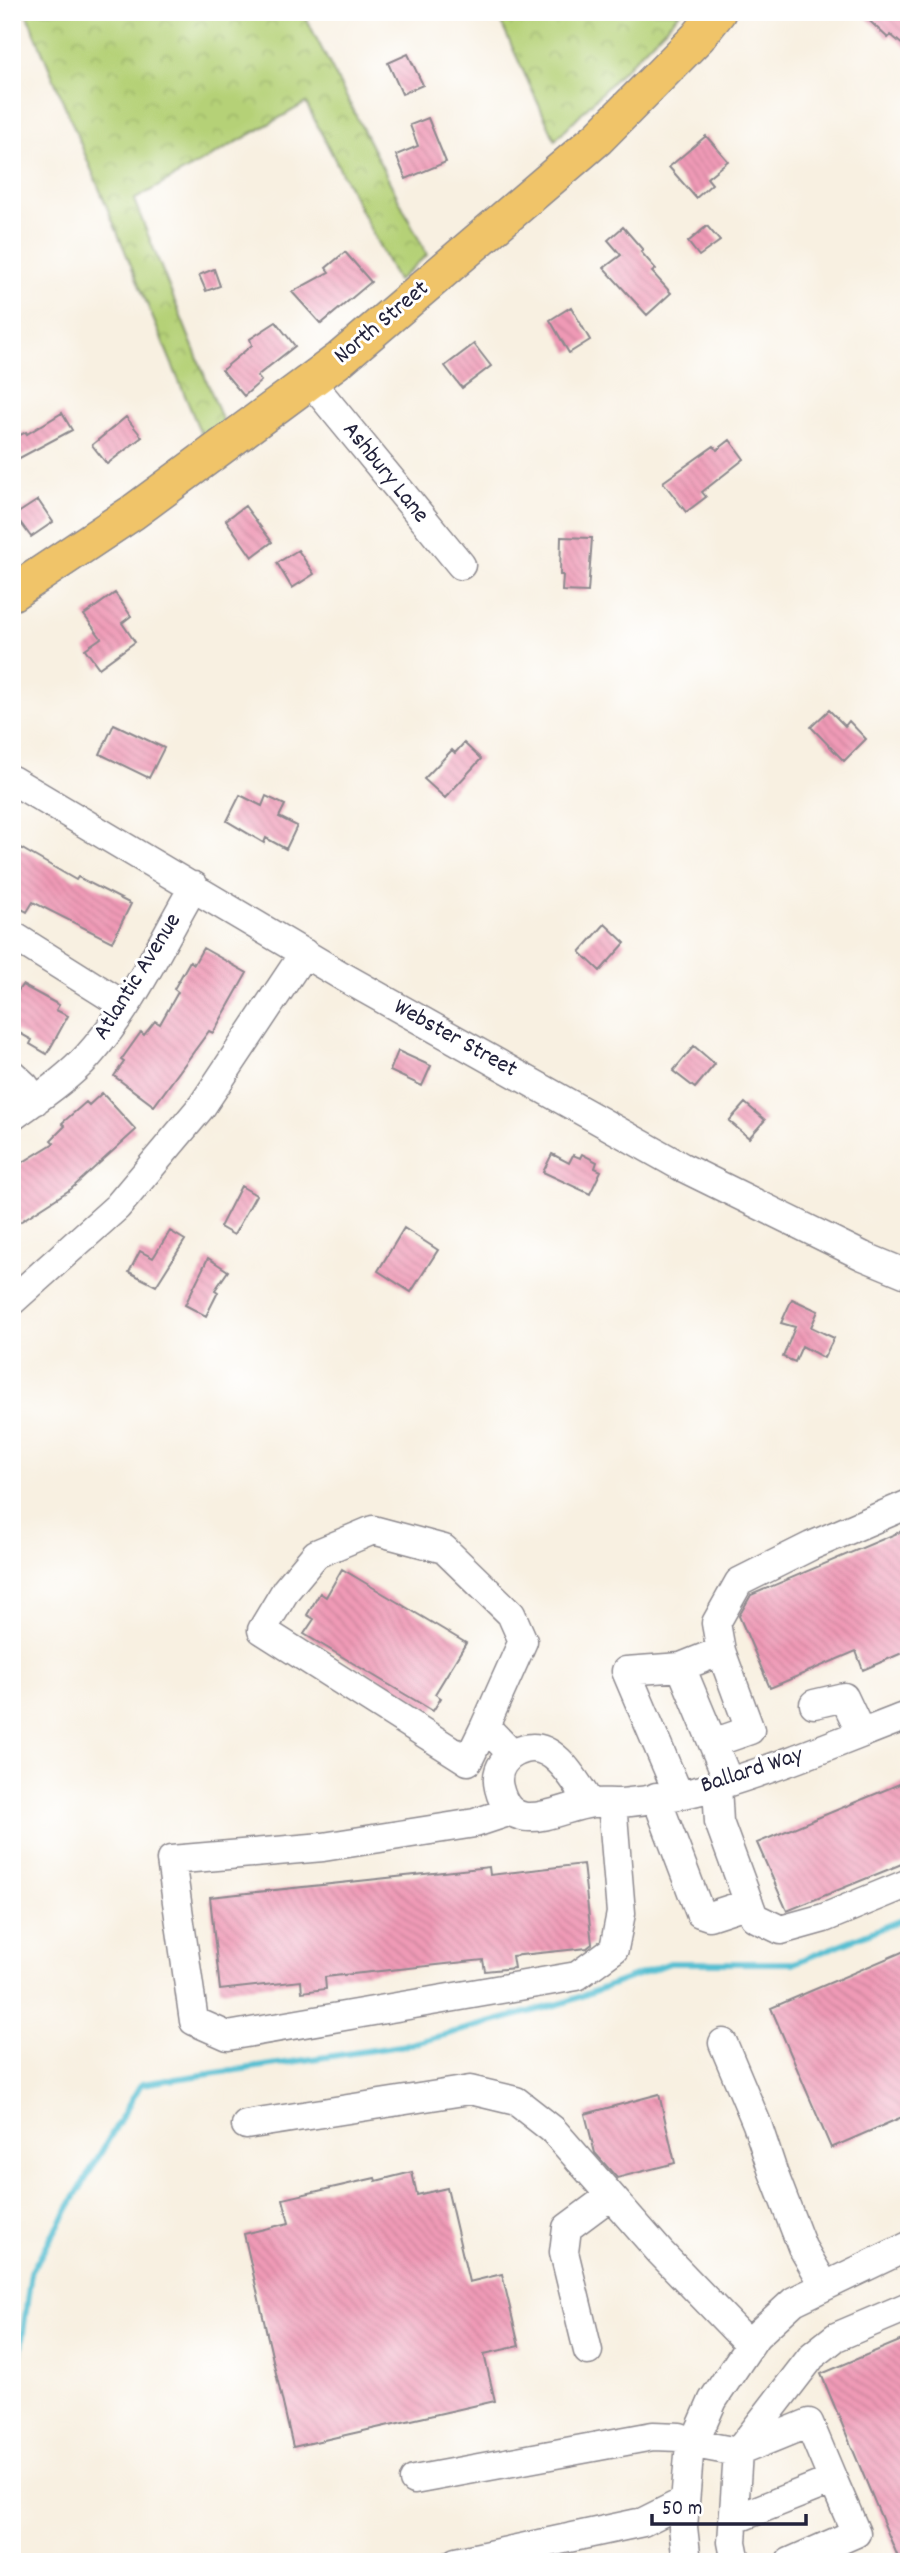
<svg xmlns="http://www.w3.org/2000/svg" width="921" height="2574" viewBox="0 0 921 2574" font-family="Dekko,sans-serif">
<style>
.park{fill:url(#park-crowns);stroke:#6c7a59;stroke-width:2}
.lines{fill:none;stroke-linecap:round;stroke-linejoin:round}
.stream{stroke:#56bfd2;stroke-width:6}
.building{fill:url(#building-back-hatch)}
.minor-casing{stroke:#8d898e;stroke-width:31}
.major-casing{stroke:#8d898e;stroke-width:38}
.minor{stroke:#fff;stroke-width:28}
.major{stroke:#f0c469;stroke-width:35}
.labels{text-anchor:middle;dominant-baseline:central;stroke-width:6;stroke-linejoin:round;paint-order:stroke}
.street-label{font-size:24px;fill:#22223b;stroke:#fff}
</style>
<defs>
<pattern id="park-crowns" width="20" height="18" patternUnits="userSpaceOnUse" patternTransform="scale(1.75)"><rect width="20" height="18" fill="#b5d177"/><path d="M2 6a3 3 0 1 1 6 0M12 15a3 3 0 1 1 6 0" fill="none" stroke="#9bb368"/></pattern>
<pattern id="building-back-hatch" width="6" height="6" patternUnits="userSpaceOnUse" patternTransform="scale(1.75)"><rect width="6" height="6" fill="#ef9ab6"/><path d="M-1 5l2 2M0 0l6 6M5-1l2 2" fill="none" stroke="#cd849d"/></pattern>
</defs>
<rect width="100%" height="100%" fill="#fff"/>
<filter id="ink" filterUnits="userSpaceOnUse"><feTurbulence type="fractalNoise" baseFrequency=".0143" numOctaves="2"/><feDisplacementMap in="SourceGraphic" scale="14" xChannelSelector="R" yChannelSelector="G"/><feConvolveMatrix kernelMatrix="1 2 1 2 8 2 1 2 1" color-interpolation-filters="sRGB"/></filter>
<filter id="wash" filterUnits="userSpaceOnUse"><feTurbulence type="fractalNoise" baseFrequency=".00686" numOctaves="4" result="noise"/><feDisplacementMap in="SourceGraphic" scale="28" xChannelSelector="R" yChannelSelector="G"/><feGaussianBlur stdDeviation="1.57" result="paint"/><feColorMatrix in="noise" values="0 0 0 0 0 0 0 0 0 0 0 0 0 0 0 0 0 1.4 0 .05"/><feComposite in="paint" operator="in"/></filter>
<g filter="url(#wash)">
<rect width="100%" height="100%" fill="#f8f0e1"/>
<path class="park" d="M26 12H303L427 255 397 281 306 103 134 200 224 424 203 439Z
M496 12H681L555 140Z"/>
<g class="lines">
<path class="stream" d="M12 2415 31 2272 141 2084 407 2045 563 2003 670 1963H794L909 1917"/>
</g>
<g id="blocks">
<path class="building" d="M860 12H894L909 26V50L891 35 888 38Z
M408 54 423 85 402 94 388 63Z
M428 118 446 162 406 179 396 155 418 146 410 125Z
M706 136 728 161 707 178 712 184 696 198 669 167Z
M707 226 720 241 699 256 688 242Z
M623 227 643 250 641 252 656 269 652 272 671 293 647 315 604 268 621 255 608 240Z
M345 252 371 282 321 324 292 292 329 272 326 268Z
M214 269 220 286 206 291 199 275Z
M571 307 590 340 569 353 550 320Z
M276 322 295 346 257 376 261 381 244 396 222 370 252 345 250 339Z
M474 344 491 366 462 388 445 366Z
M62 413 72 430 12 462V439L26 432 27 434Z
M126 417 142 437 107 464 92 445Z
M730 440 744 459 702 492 706 497 686 512 663 482 714 446 717 450Z
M38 500 53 522 31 537 15 515Z
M245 506 272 542 252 557 226 520Z
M561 537 592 538 588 592 562 591 563 575H560Z
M298 550 314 574 292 588 277 563Z
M115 593 131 616 122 623 135 642 99 668 85 649 101 638 84 615Z
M829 710 845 726 849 721 866 739 844 761 811 727Z
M114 724 164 748 149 778 100 754Z
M464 743 481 759 445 798 424 779 452 750 455 753Z
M240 795 262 806 266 796 285 805 279 817 297 826 286 849 266 838 264 843 227 821Z
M12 843 76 880 78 877 131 904 112 942 33 902 27 912 12 904Z
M605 924 625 943 600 971 580 952Z
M203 948 247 973 213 1033 209 1031 154 1106 114 1076 124 1062 121 1060 141 1032 144 1035 155 1021 160 1024 178 992 174 989 190 961 194 964Z
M22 985 59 1005 56 1010 68 1016 47 1054 30 1044 32 1040 12 1029V988L18 991Z
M694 1046 715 1064 695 1088 673 1071Z
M398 1051 431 1066 422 1086 390 1071Z
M102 1093 136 1130 71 1189 12 1227V1169L54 1143 51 1140 65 1126 62 1123 86 1102 89 1105Z
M745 1103 765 1120 749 1138 729 1121Z
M552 1154 569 1163 573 1155 580 1158 582 1154 597 1162 595 1168 601 1171 590 1194 543 1172Z
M241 1186 256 1195 234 1235 220 1227Z
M404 1228 438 1250 411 1292 378 1271Z
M170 1231 185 1240 156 1286 129 1272 140 1251 153 1258Z
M208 1258 228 1271 215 1290 218 1292 206 1316 185 1305Z
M792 1299 818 1311 811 1327 834 1338 824 1358 802 1346 795 1362 783 1357 795 1327 781 1323Z
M909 1528V1650L863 1670 856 1651 770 1688 739 1616 751 1595Z
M342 1569 466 1643 435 1694 441 1698 433 1711 304 1634 314 1619 307 1615 320 1593 326 1597Z
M909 1780V1861L787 1911 757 1843Z
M583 1864 592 1944 587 1948 512 1956 514 1968 485 1971 483 1960 325 1977 326 1989 302 1992 301 1981 220 1990 210 1897 489 1867 490 1875Z
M909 1949V2114L831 2148 771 2008Z
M659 2094 675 2163 617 2178 595 2153 585 2114Z
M412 2172 417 2195 447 2188 469 2282 502 2274 519 2346 484 2354 495 2401 293 2447 244 2234 289 2223 283 2199 375 2178 376 2181Z
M909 2337V2562H900L821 2374Z"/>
</g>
</g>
<g filter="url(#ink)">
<use href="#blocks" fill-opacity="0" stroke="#8d898e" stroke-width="2"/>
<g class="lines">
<defs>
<path id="minor" d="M310 381 461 565
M12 780 342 976 682 1167 863 1256 909 1275
M12 935 125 1006
M12 1074 25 1086 35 1101
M12 1117C38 1098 66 1080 88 1056 132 1007 161 943 194 886
M12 1301 117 1207 202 1106 304 953
M721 1651 716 1623 739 1582 811 1546 909 1504
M814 1704 844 1697 861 1733
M485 1726 468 1761 262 1630 286 1590 316 1554 373 1530 444 1549 511 1614 523 1641 485 1726 511 1753
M713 1743 750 1730 721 1651 681 1667 729 1782
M717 1786 719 1822 754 1917 781 1930 824 1918 909 1883
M678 1793 626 1671 681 1667
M656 1797 700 1913 709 1916 749 1903
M590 1803C576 1783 555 1741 525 1749 507 1754 494 1768 499 1788 512 1841 560 1806 593 1803 605 1802 618 1804 630 1802 659 1799 691 1794 719 1785 783 1766 846 1739 909 1715
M511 1811 475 1823 323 1847 171 1860 194 2021 228 2036 577 1976 614 1949 621 1913 612 1803
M723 2043 757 2124 773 2172 802 2247 825 2286
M246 2125 470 2090 516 2101 553 2130 660 2252 750 2345
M588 2351 564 2252 567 2228 610 2196
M414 2480 653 2436 680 2437 694 2444 738 2452 812 2356 836 2337 909 2306
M733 2520 833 2480 809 2423 738 2452 732 2542 736 2562
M456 2562 643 2522 685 2501
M687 2562 683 2527 689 2455 713 2400 756 2336 794 2301 909 2246
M790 2562 856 2533 833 2480"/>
<path id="major" d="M12 593 132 513 340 359 598 138 698 37 718 12"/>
</defs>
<use href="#minor" class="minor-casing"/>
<use href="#major" class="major-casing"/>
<use href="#minor" class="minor"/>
<use href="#major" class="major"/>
</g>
</g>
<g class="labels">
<g class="street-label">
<text transform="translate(382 323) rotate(-40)">North Street</text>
<text transform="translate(385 473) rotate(51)">Ashbury Lane</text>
<text transform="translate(138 977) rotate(-58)">Atlantic Avenue</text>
<text transform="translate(455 1039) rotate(29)">Webster Street</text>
<text transform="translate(752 1771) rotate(-18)">Ballard Way</text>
</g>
</g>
<rect width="921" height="2574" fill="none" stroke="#fff" stroke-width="42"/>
<path d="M652 2514v10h154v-10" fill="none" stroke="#22223b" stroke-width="3.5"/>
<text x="662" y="2514" font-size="21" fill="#22223b" stroke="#ffffff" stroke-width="5" paint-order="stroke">50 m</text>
</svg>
